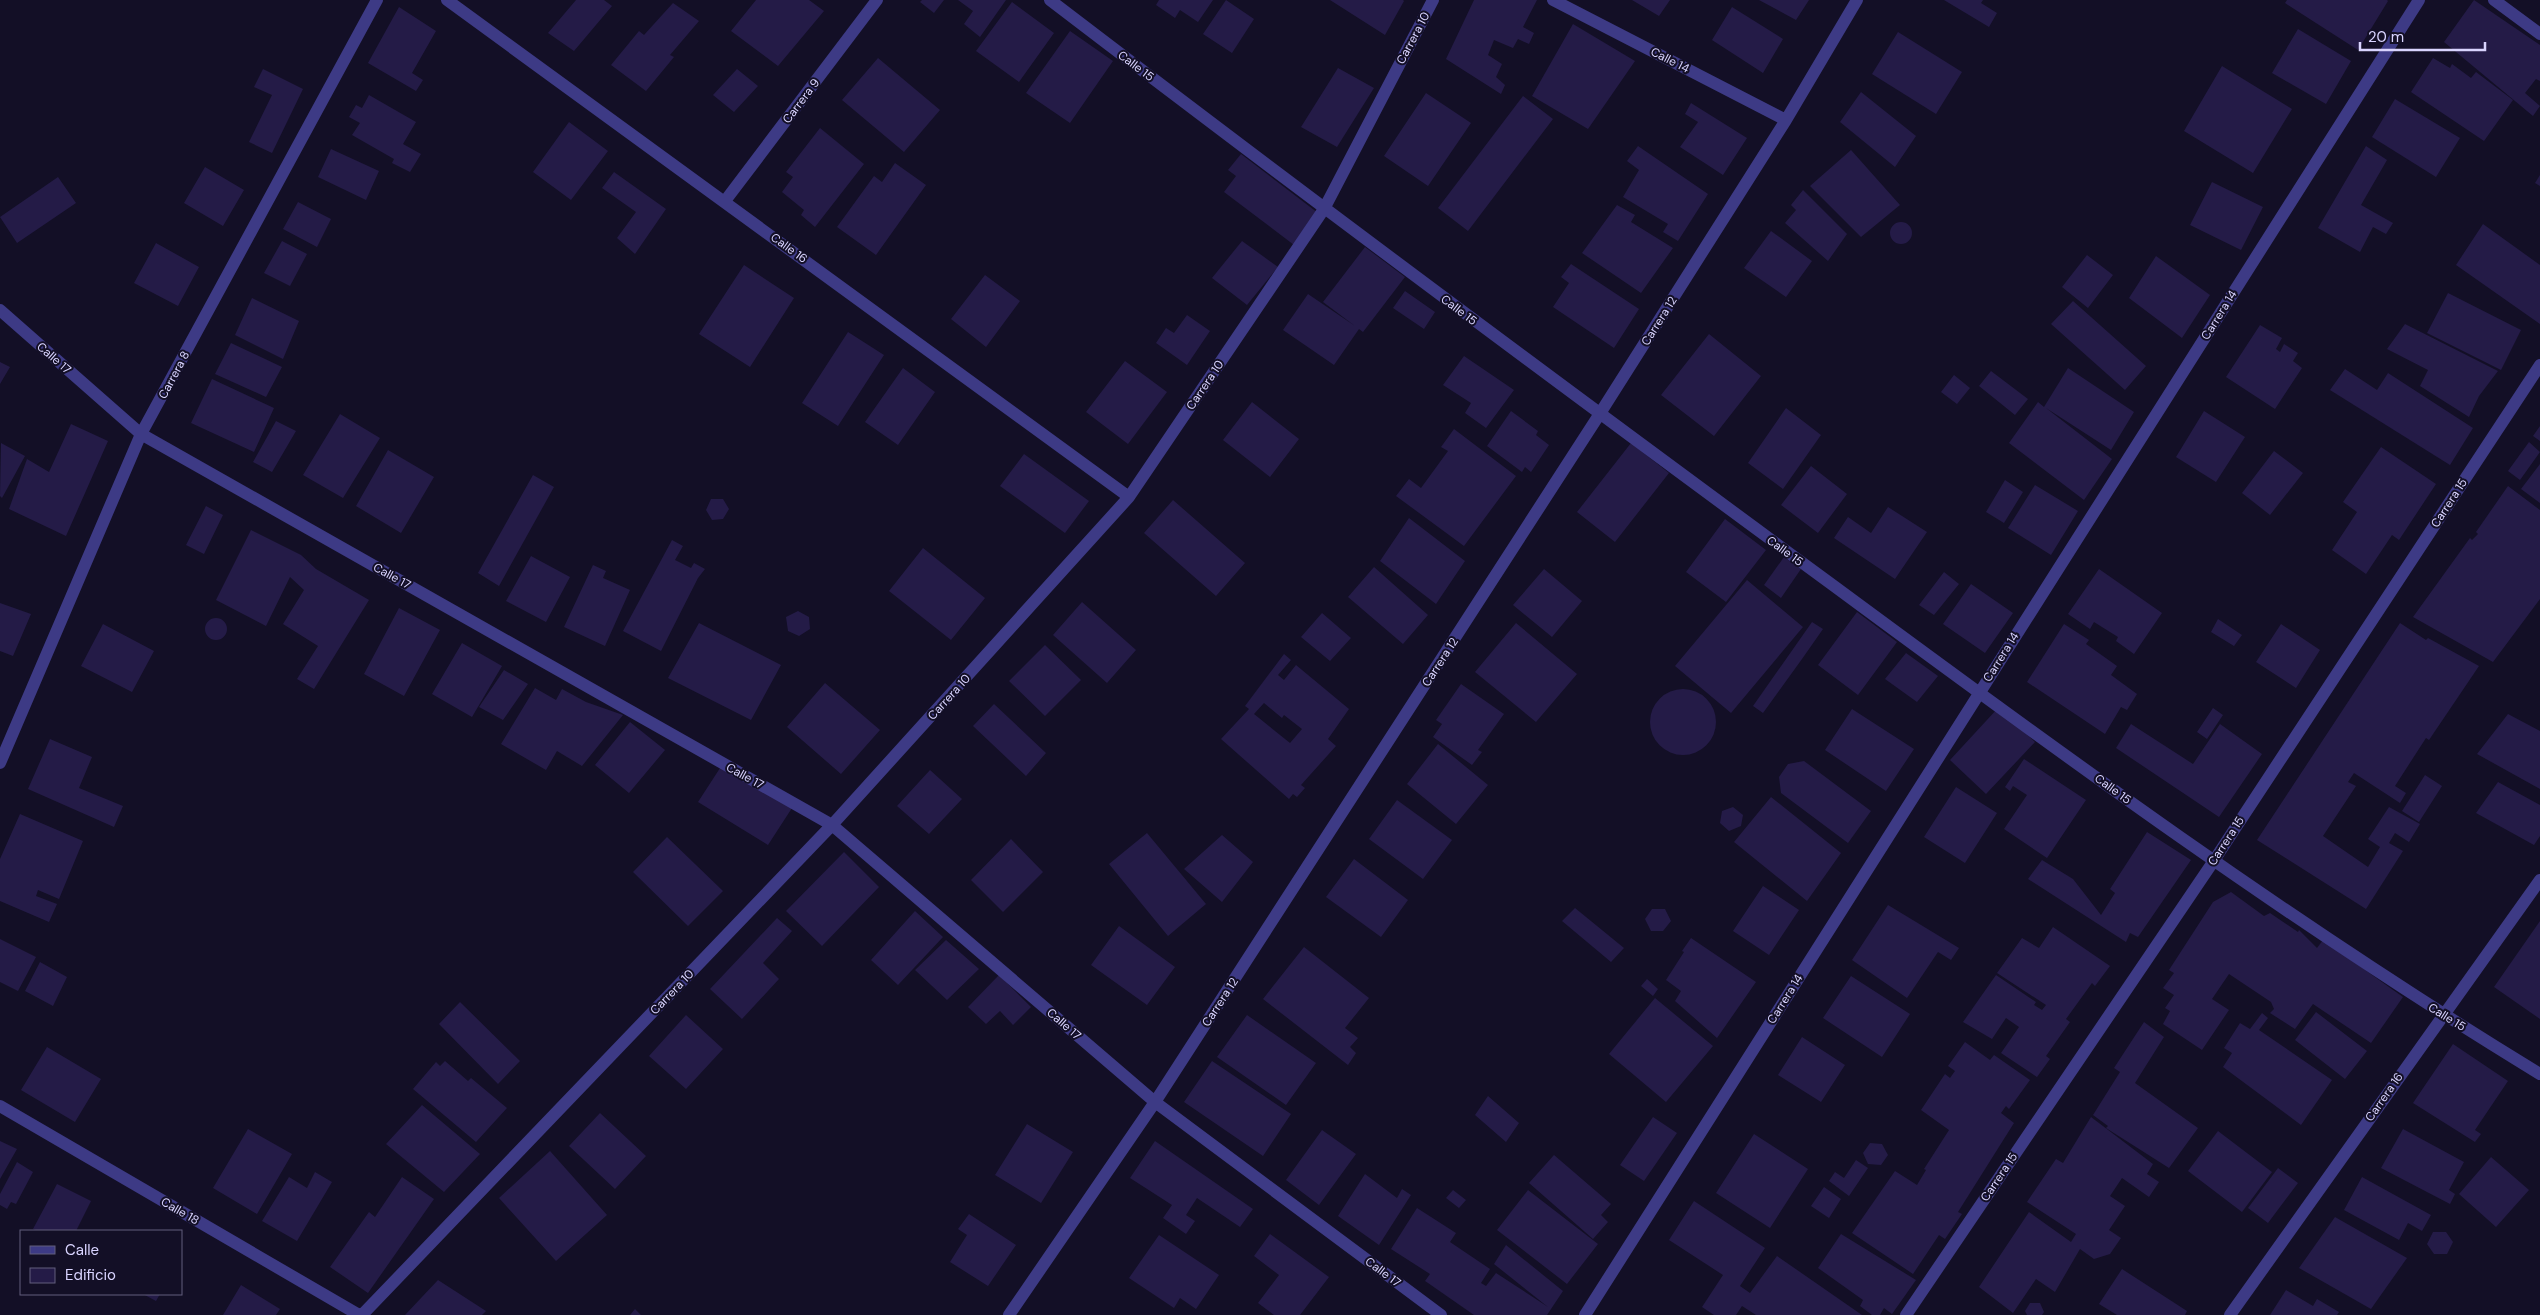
<svg xmlns="http://www.w3.org/2000/svg" width="2540" height="1315" viewBox="0 0 2540 1315" font-family="'DM Sans',sans-serif">
<style>
.building{fill:#241b47;fill-rule:evenodd}
.lines{fill:none;stroke-linecap:round;stroke-linejoin:round}
.minor{stroke:#3d3a85;stroke-width:12}
.labels{text-anchor:middle;dominant-baseline:central;stroke-width:4;stroke-linejoin:round;paint-order:stroke}
.street-label{font-size:12px;fill:#d9d4ff;stroke:#130f26}
</style>
<rect width="100%" height="100%" fill="#130f26"/>
<path class="building" d="M576 0H604L612 6 574 51 548 33Z
M756 0H809L824 11 778 66 731 31Z
M922 0H944L934 13 920 2Z
M958 0H1006L980 37 964 24 973 11Z
M1159 0H1213L1198 22 1180 10 1175 18 1156 5Z
M1226 0 1254 19 1232 53 1203 34Z
M1330 0H1403L1404 1 1385 35Z
M1474 0H1537L1523 27 1534 33 1529 44 1518 39 1513 48 1494 40 1488 55 1502 64 1496 77 1505 85 1501 94 1446 59Z
M1632 0H1670L1659 16Z
M1759 0H1809L1796 20Z
M1944 0H1983L1981 3 1997 13 1989 27Z
M2287 0H2387L2388 1 2358 50 2285 3Z
M2474 0 2540 45V81L2536 79 2525 93 2540 106 2533 116 2444 42Z
M1012 2 1054 33 1019 82 976 51Z
M673 3 699 21 670 55 674 57 646 91 611 65 639 31 644 35Z
M399 7 436 31 412 73 423 80 416 91 368 63Z
M1732 7 1783 39 1763 73 1712 40Z
M1573 24 1635 61 1588 129 1532 96Z
M2298 29 2351 61 2326 104 2272 73Z
M1070 31 1113 61 1070 123 1026 93Z
M1898 32 1962 72 1936 114 1872 74Z
M878 58 940 110 904 152 842 100Z
M2433 58 2450 68 2452 64 2471 78 2476 72 2513 100 2484 141 2411 92Z
M2222 66 2292 109 2253 173 2184 131Z
M1338 68 1374 88 1337 147 1301 127Z
M263 69 303 89 272 153 249 142 272 95 254 87Z
M737 69 758 86 734 112 713 95Z
M1861 92 1916 136 1895 167 1840 122Z
M1426 93 1471 123 1428 186 1384 156Z
M369 95 416 122 403 144 421 154 410 172 392 163 394 159 352 135 360 123 349 117 356 105 362 108Z
M1523 96 1553 119 1468 231 1438 208Z
M2395 99 2460 138 2436 177 2372 137Z
M1691 103 1747 138 1723 175 1680 147 1698 122 1685 114Z
M569 122 608 151 571 200 533 172Z
M820 128 864 164 815 227 801 215 804 210 782 192 793 177 786 172Z
M1638 146 1708 194 1678 241 1663 232 1668 224 1623 197 1639 170 1627 161Z
M2366 146 2387 160 2361 205 2393 223 2386 234 2373 227 2360 252 2318 228Z
M331 149 379 171 366 200 318 177Z
M1851 150 1900 205 1861 237 1810 186Z
M1241 154 1318 213 1294 245 1224 192 1236 176 1228 170Z
M895 163 926 185 876 255 837 227 874 176 882 182Z
M205 167 244 190 223 226 184 203Z
M614 172 666 209 635 254 617 238 636 212 602 188Z
M2540 175V186L2535 183Z
M58 177 76 203 17 243 0 217Z
M2212 182 2263 207 2241 250 2190 225Z
M1803 190 1847 234 1828 261 1785 223 1796 210 1791 205Z
M298 202 331 219 317 247 283 229Z
M1617 205 1635 215 1631 222 1673 248 1641 293 1582 253Z
M1890 233a11 11 0 1 1 22 0a11 11 0 1 1-22 0Z
M2483 224 2540 265V324L2456 265Z
M1771 231 1812 261 1786 297 1744 268Z
M282 241 307 254 290 286 264 273Z
M1242 241 1278 267 1247 305 1212 278Z
M156 243 199 267 178 306 134 283Z
M1365 247 1405 277 1363 332 1359 329 1334 365 1283 330 1308 294 1355 326 1323 302Z
M2087 255 2113 275 2088 308 2062 287Z
M2156 256 2210 295 2182 338 2129 298Z
M1571 264 1639 309 1614 348 1553 307 1569 283 1561 277Z
M744 265 794 298 750 367 699 334Z
M985 275 1020 301 986 347 951 319Z
M1405 291 1435 312 1424 329 1393 308Z
M2448 293 2521 330 2501 370 2427 333Z
M252 298 299 321 283 359 235 335Z
M2073 301 2146 366 2125 390 2051 324Z
M1187 315 1210 331 1187 365 1156 343 1166 328 1174 333Z
M2405 324 2498 371 2479 396 2469 417 2420 386 2428 370 2387 349Z
M2260 325 2282 338 2276 349 2280 352 2284 344 2298 353 2293 361 2302 368 2275 409 2226 377Z
M848 332 884 355 838 426 802 403Z
M1709 334 1761 376 1714 436 1661 395Z
M231 343 282 367 266 397 215 374Z
M1464 356 1514 390 1486 428 1465 413 1471 403 1443 385Z
M1125 361 1167 392 1128 444 1086 412Z
M0 362 10 367 0 384Z
M903 368 935 392 898 445 865 422Z
M2068 368 2134 412 2111 450 2046 408 2112 459 2084 500 2009 443 2038 402 2044 407Z
M2345 369 2377 390 2388 373 2473 428 2450 465 2330 390Z
M1991 371 2028 399 2015 415 1979 386Z
M1954 375 1970 388 1957 404 1941 392Z
M212 379 274 408 254 452 191 423Z
M1252 402 1299 439 1270 477 1223 440Z
M1786 408 1821 435 1783 489 1748 463Z
M1511 411 1538 431 1536 435 1549 445 1531 472 1525 467 1522 472 1487 446Z
M2204 411 2245 437 2216 482 2176 457Z
M340 414 380 438 343 498 303 475Z
M276 421 296 431 272 472 253 462Z
M71 424 108 441 66 536 9 509 27 459 49 472Z
M2540 426V441L2533 436Z
M1454 429 1516 476 1464 546 1396 496 1409 479 1421 488 1448 451 1441 447Z
M2529 442 2540 452 2520 480 2508 471Z
M1 443 25 456 2 498 0 496Z
M1631 443 1669 473 1615 542 1577 512Z
M2381 447 2436 484 2399 540 2392 535 2366 574 2332 550 2357 512 2343 502Z
M388 450 434 477 401 533 356 506Z
M2274 451 2303 473 2270 515 2242 493Z
M1024 454 1089 501 1065 533 1000 486Z
M2540 464V503L2521 489Z
M1811 466 1847 494 1818 533 1781 505Z
M533 475 554 487 499 586 478 573Z
M2005 480 2023 492 2004 523 1986 512Z
M2035 485 2078 511 2051 555 2008 528Z
M2508 486 2540 510V599L2493 662 2413 617 2470 538 2472 540 2478 534 2476 532Z
M711 499H723L729 509 723 519 712 520 706 510Z
M1173 500 1245 563 1216 596 1144 533Z
M206 506 223 515 204 554 186 545Z
M1888 507 1927 532 1895 579 1834 538 1848 517 1871 533Z
M1409 518 1465 561 1436 604 1380 561Z
M1725 519 1766 550 1726 602 1686 572Z
M251 530 301 555 316 569 369 600 314 689 297 679 318 646 283 624 304 590 290 577 266 626 216 600Z
M672 540 683 546 675 560 691 568 694 563 705 569 698 578 661 651 623 631Z
M923 548 985 598 951 640 889 591Z
M531 556 570 577 546 622 506 601Z
M1784 557 1801 569 1781 598 1764 585Z
M593 565 606 571 603 578 630 590 605 646 564 627Z
M1374 567 1428 615 1403 644 1348 597Z
M1544 569 1582 601 1552 637 1513 605Z
M2099 569 2162 613 2134 654 2116 641 2118 637 2094 622 2090 629 2068 614Z
M1944 572 1959 584 1934 615 1919 605Z
M1747 580 1803 627 1731 713 1675 666Z
M1971 584 2013 613 1985 653 1943 624Z
M1082 602 1136 650 1107 683 1053 635Z
M0 603 31 614 13 656 0 651Z
M399 608 440 630 404 696 364 674Z
M798 611 809 617 810 629 799 636 788 631 786 617Z
M1857 612 1897 642 1858 695 1818 665Z
M1322 613 1351 638 1330 661 1301 637Z
M205 629a11 11 0 1 1 22 0a11 11 0 1 1-22 0Z
M2218 619 2242 635 2234 646 2211 632Z
M1812 622 1823 629 1802 659 1763 713 1753 706Z
M699 623 781 665 751 720 668 678Z
M1516 623 1577 674 1536 722 1475 672Z
M2400 623 2426 640 2428 638 2479 666 2429 740 2426 738 2395 786 2406 793 2400 803 2354 773 2348 782 2356 786 2323 836 2368 867 2380 847 2368 839 2389 807 2420 824 2409 842 2395 833 2389 843 2403 851 2366 909 2257 840Z
M103 624 154 651 132 692 81 666Z
M2064 624 2089 640 2086 644 2117 666 2111 675 2137 694 2127 710 2121 707 2105 734 2027 682Z
M2281 624 2320 650 2296 688 2256 662Z
M462 643 502 666 472 717 432 694Z
M1045 645 1081 680 1045 716 1009 681Z
M1906 653 1938 676 1917 702 1885 679Z
M1284 654 1291 660 1278 675 1284 680 1296 665 1349 709 1328 739 1336 746 1301 785 1305 788 1297 797 1293 794 1289 799 1221 739 1249 709 1245 706ZM1264 703 1282 718 1284 715 1302 729 1290 743 1254 714Z
M504 670 528 684 503 720 479 707Z
M825 683 880 730 841 774 787 727Z
M1461 684 1504 714 1478 750 1482 752 1472 765 1433 737 1442 724 1436 720Z
M535 688 556 700 562 689 586 702 623 715 582 766 557 751 546 770 501 744Z
M1650 722a33 33 0 1 1 66 0a33 33 0 1 1-66 0Z
M994 704 1046 753 1026 776 973 726Z
M1998 708 2035 742 1986 794 1950 760Z
M2213 708 2223 715 2207 739 2197 732Z
M1852 709 1914 749 1886 791 1825 750Z
M2508 714 2540 731V789L2477 754Z
M630 722 665 750 629 793 595 765Z
M2131 724 2193 764 2220 724 2262 754 2219 817 2116 748Z
M50 739 92 757 79 788 123 806 114 827 28 789Z
M1438 744 1488 785 1456 824 1407 784Z
M2024 759 2086 800 2047 858 2004 829 2027 795 2013 786 2010 791 2005 787Z
M1804 761 1871 811 1848 843 1781 793 1779 777 1788 764Z
M722 765 792 808 768 845 698 802Z
M930 770 962 799 929 834 897 806Z
M2425 775 2442 786 2419 822 2402 811Z
M2498 782 2540 805V836L2534 845 2476 813Z
M1956 787 1997 813 1965 863 1924 837Z
M1771 797 1841 853 1807 901 1734 842Z
M1397 800 1452 840 1423 879 1369 839Z
M1733 807 1743 815 1741 826 1729 831 1720 823 1722 811Z
M20 814 83 841 59 899 38 890 36 896 57 904 49 922 0 901V859Z
M2147 832 2191 860 2138 937 2130 933 2126 942 2028 879 2042 860 2073 879 2101 915 2115 893 2110 889Z
M1147 833 1206 904 1168 936 1109 864Z
M1222 835 1253 862 1222 902 1184 869Z
M667 837 723 891 688 926 633 872Z
M1011 839 1043 872 1003 912 971 880Z
M844 852 879 887 822 946 786 911Z
M1354 859 1408 900 1381 937 1326 897Z
M1763 886 1799 910 1769 955 1733 931Z
M2231 892 2264 916 2270 913 2298 932 2299 930 2317 948 2323 940 2403 997 2371 1043 2313 1004 2295 1029 2270 1013 2274 1009 2271 1002 2229 974 2212 999 2229 1010 2202 1050 2163 1024 2170 1011 2165 1008 2174 995 2163 988 2174 973 2169 970 2213 902Z
M1888 905 1959 948 1951 960 1938 952 1907 998 1852 960Z
M1575 908 1624 948 1611 962 1562 921Z
M1652 909H1665L1671 921 1663 931H1651L1645 919Z
M915 911 943 937 898 985 871 960Z
M777 918 792 931 763 963 779 979 742 1019 710 989Z
M2540 921V1019L2494 987Z
M1119 926 1175 967 1147 1005 1091 965Z
M2053 927 2110 966 2095 986 2092 983 2066 1019 2070 1022 2046 1056 2050 1059 2037 1077 2001 1053 2019 1027 2006 1018 1992 1039 1963 1022 1996 975 2036 1002 2034 1005 2042 1010 2046 1005 1997 973 2022 938 2039 948Z
M1691 938 1756 982 1717 1038 1675 1001 1681 991 1666 980 1684 952 1682 951Z
M0 939 36 957 18 991 0 982Z
M946 940 979 969 947 1000 915 970Z
M1304 947 1369 998 1345 1028 1358 1038 1350 1047 1356 1053 1348 1065 1263 999Z
M40 962 67 977 53 1006 25 991Z
M999 975 1031 1007 1013 1025 1000 1011 986 1024 968 1007Z
M1851 976 1910 1014 1882 1057 1823 1018Z
M1647 979 1658 989 1653 996 1641 986Z
M1655 998 1713 1046 1666 1102 1609 1054Z
M460 1002 520 1061 498 1084 439 1024Z
M2316 1012 2367 1051 2345 1079 2295 1040Z
M2262 1013 2268 1018 2259 1030 2332 1080 2301 1125 2223 1067 2232 1053 2224 1048 2240 1023 2250 1029Z
M686 1015 723 1049 686 1089 649 1056Z
M1247 1015 1316 1063 1286 1105 1217 1057Z
M2144 1022 2164 1037 2135 1083 2198 1128 2169 1168 2106 1128 2108 1126 2093 1115 2120 1072 2114 1068Z
M1802 1037 1845 1065 1821 1102 1778 1075Z
M1965 1042 1990 1060 1994 1055 2030 1080 2009 1109 2006 1106 2001 1113 2014 1123 1958 1212 1962 1214 1945 1239 1939 1235 1913 1274 1852 1233 1895 1171 1917 1185 1926 1170 1924 1169 1949 1130 1921 1110 1945 1074 1950 1078 1955 1071 1948 1066Z
M2453 1044 2508 1081 2475 1130 2481 1134 2475 1142 2413 1103Z
M47 1047 101 1079 75 1122 21 1090Z
M445 1061 468 1081 471 1078 507 1108 476 1142 413 1089 436 1062 440 1066Z
M1212 1061 1291 1114 1263 1156 1184 1102Z
M1488 1096 1519 1123 1506 1142 1475 1115Z
M422 1105 480 1154 444 1192 386 1144Z
M600 1113 646 1156 615 1189 569 1146Z
M1653 1117 1677 1133 1644 1181 1620 1165Z
M2091 1117 2153 1164 2147 1174 2159 1182 2149 1197 2122 1178 2110 1196 2125 1206 2109 1230 2121 1238 2110 1254 2094 1259 2080 1249 2055 1292 2036 1279 2013 1313 1979 1287 2029 1212 2071 1242 2076 1234 2027 1202 2056 1159 2063 1163Z
M1027 1124 1073 1152 1041 1203 995 1175Z
M248 1129 292 1154 257 1214 213 1188Z
M2403 1129 2464 1162 2449 1190 2455 1194 2450 1204 2381 1168Z
M1322 1130 1356 1154 1319 1205 1286 1180Z
M2218 1131 2272 1172 2242 1212 2188 1171Z
M1754 1134 1808 1169 1770 1228 1716 1193Z
M0 1141 17 1149 0 1179Z
M1155 1141 1253 1209 1240 1227 1197 1198 1186 1215 1195 1221 1186 1234 1163 1218 1172 1205 1130 1178Z
M1870 1143 1882 1144 1888 1155 1881 1165 1868 1164 1863 1153Z
M550 1151 607 1215 556 1261 499 1198Z
M1554 1155 1611 1204 1601 1215 1608 1222 1593 1239 1529 1183Z
M2491 1157 2529 1190 2496 1227 2459 1194Z
M1856 1160 1868 1168 1849 1196 1829 1181 1835 1172 1844 1178Z
M17 1162 33 1172 16 1204 11 1202 7 1209 0 1205V1194Z
M2278 1168 2298 1183 2268 1223 2248 1208Z
M315 1172 332 1182 297 1241 262 1221 289 1177 307 1188Z
M1365 1174 1397 1198 1402 1189 1411 1195 1379 1245 1338 1216Z
M402 1177 434 1199 368 1293 330 1267 369 1212 375 1217Z
M2362 1177 2431 1215 2422 1231 2408 1223 2399 1240 2344 1210Z
M57 1184 91 1201 76 1231H38L33 1229Z
M1824 1187 1841 1199 1829 1218 1811 1206Z
M1453 1190 1466 1200 1459 1208 1446 1198Z
M1528 1190 1598 1244 1567 1284 1497 1230Z
M1694 1201 1765 1248 1740 1286 1750 1293 1777 1256 1862 1315H1756L1742 1306 1736 1315H1714L1702 1307 1723 1275 1669 1240Z
M1417 1208 1456 1233 1450 1242 1490 1269 1481 1283 1486 1286 1496 1273 1548 1307 1494 1264 1506 1245 1563 1291 1547 1315H1474L1428 1283 1425 1281 1430 1274 1391 1249Z
M969 1214 1016 1245 988 1286 950 1262 967 1235 958 1229Z
M2335 1217 2407 1258 2371 1309 2299 1268Z
M2433 1232H2446L2453 1242 2447 1254H2434L2427 1244Z
M1270 1234 1329 1277 1300 1315H1274L1258 1303 1279 1275 1254 1256Z
M1841 1234 1916 1280 1892 1314 1884 1308 1880 1315H1872L1860 1306 1863 1300 1818 1268Z
M1159 1235 1219 1275 1196 1309 1180 1298 1174 1308 1129 1278Z
M2122 1269 2187 1311 2185 1315H2117L2099 1304Z
M438 1280 486 1311 482 1315H405Z
M241 1285 280 1309 276 1315H223Z
M2286 1290 2313 1306 2317 1299 2339 1312 2337 1315H2270Z
M143 1294H160L156 1301Z
M2030 1303H2040L2044 1312 2042 1315H2027L2025 1311Z
M635 1309 641 1315H630Z"/>
<g class="lines">
<path class="minor" d="M447 0 1129 497
M1050 0C1309 198 1571 393 1834 586 2064 756 2295 925 2540 1074
M1553 0 1786 120
M2494 0 2540 34
M725 201 877 0
M0 310 141 434 832 825 1155 1102 1441 1315
M0 763 141 434 377 0
M0 1106 359 1315
M362 1315 832 825 1129 497 1324 209 1433 0
M1009 1315 1155 1102 1599 415 1786 120 1857 0
M1585 1315 2419 0
M1906 1315 2213 862 2540 365
M2230 1315 2540 880"/>
</g>
<g class="labels">
<g class="street-label">
<text transform="translate(1413 38) rotate(-62)">Carrera 10</text>
<text transform="translate(1670 60) rotate(27)">Calle 14</text>
<text transform="translate(1136 66) rotate(37)">Calle 15</text>
<text transform="translate(801 101) rotate(-53)">Carrera 9</text>
<text transform="translate(789 248) rotate(36)">Calle 16</text>
<text transform="translate(1459 310) rotate(37)">Calle 15</text>
<text transform="translate(2219 315) rotate(-58)">Carrera 14</text>
<text transform="translate(1659 321) rotate(-58)">Carrera 12</text>
<text transform="translate(54 358) rotate(41)">Calle 17</text>
<text transform="translate(174 375) rotate(-62)">Carrera 8</text>
<text transform="translate(1205 385) rotate(-56)">Carrera 10</text>
<text transform="translate(2449 503) rotate(-57)">Carrera 15</text>
<text transform="translate(1785 551) rotate(36)">Calle 15</text>
<text transform="translate(392 576) rotate(29)">Calle 17</text>
<text transform="translate(2001 657) rotate(-58)">Carrera 14</text>
<text transform="translate(1440 662) rotate(-57)">Carrera 12</text>
<text transform="translate(949 697) rotate(-48)">Carrera 10</text>
<text transform="translate(745 776) rotate(29)">Calle 17</text>
<text transform="translate(2113 789) rotate(36)">Calle 15</text>
<text transform="translate(2226 841) rotate(-57)">Carrera 15</text>
<text transform="translate(672 992) rotate(-46)">Carrera 10</text>
<text transform="translate(1785 999) rotate(-58)">Carrera 14</text>
<text transform="translate(1220 1002) rotate(-57)">Carrera 12</text>
<text transform="translate(2447 1017) rotate(32)">Calle 15</text>
<text transform="translate(1064 1024) rotate(41)">Calle 17</text>
<text transform="translate(2384 1097) rotate(-55)">Carrera 16</text>
<text transform="translate(1999 1177) rotate(-56)">Carrera 15</text>
<text transform="translate(180 1211) rotate(30)">Calle 18</text>
<text transform="translate(1383 1272) rotate(37)">Calle 17</text>
</g>
</g>
<rect x="20" y="1230" width="162" height="65" fill="#130f26" stroke="#625e7d"/>
<rect x="30" y="1246" width="25" height="8" fill="#3d3a85" stroke="#625e7d"/>
<text x="65" y="1255" font-size="15" fill="#d9d4ff">Calle</text>
<rect x="30" y="1268" width="25" height="15" fill="#241b47" stroke="#625e7d"/>
<text x="65" y="1280" font-size="15" fill="#d9d4ff">Edificio</text>
<path d="M2360 42v8h125v-8" fill="none" stroke="#d9d4ff" stroke-width="2.5"/>
<text x="2368" y="42" font-size="15" fill="#d9d4ff" stroke="#130f26" stroke-width="4" paint-order="stroke">20 m</text>
</svg>
